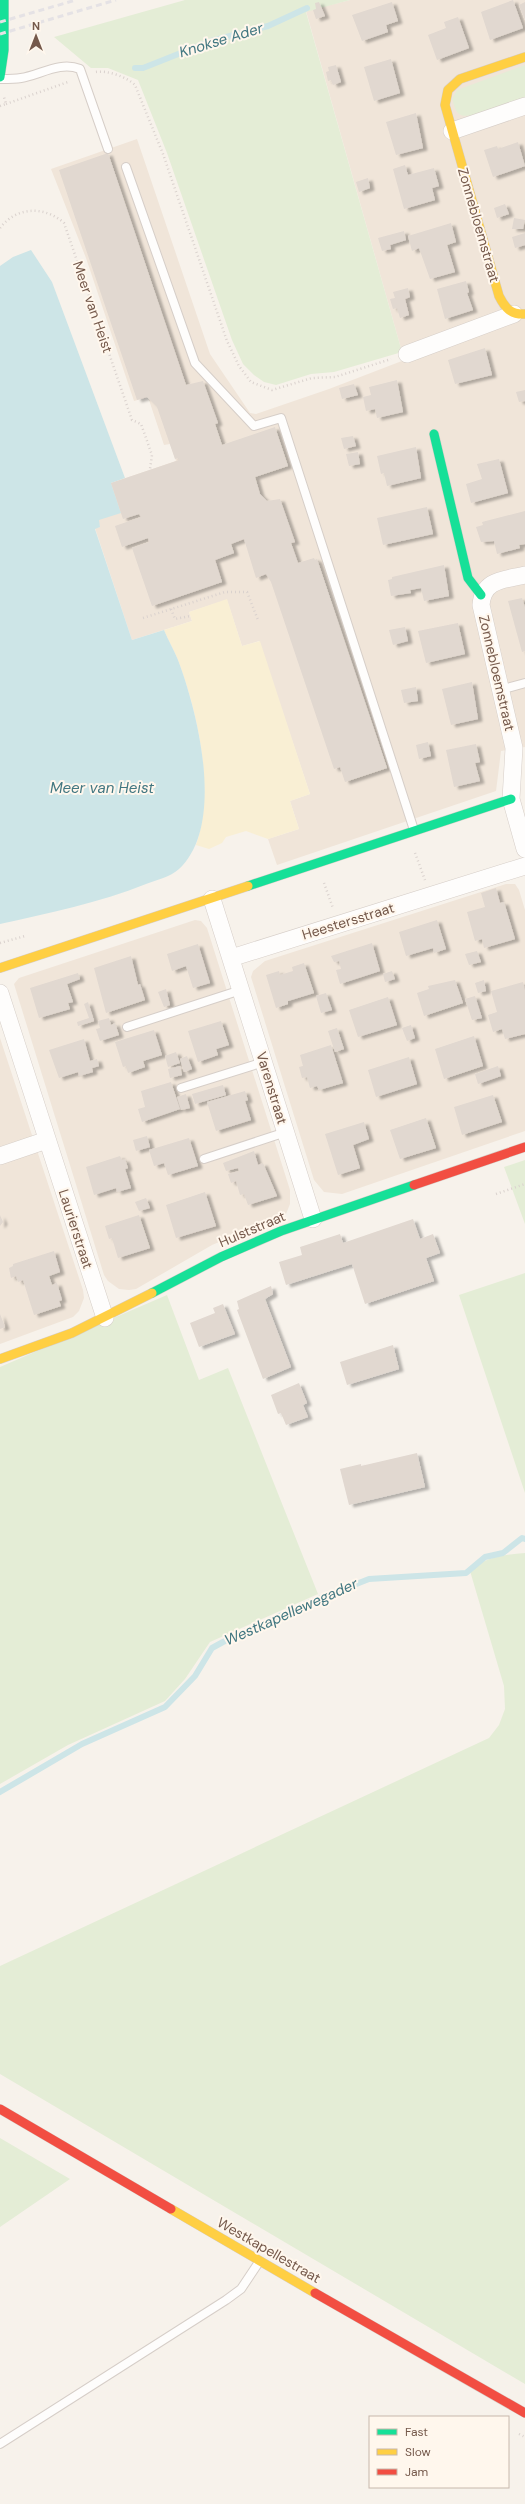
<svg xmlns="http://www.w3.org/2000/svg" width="525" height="2504" viewBox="0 0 525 2504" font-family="'DM Sans',sans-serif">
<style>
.residential{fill:#f0e5d9}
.green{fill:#e4edd6}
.sand{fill:#f9efd4}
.water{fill:#cde5e7}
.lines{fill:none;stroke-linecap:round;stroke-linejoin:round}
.stream{stroke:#cde5e7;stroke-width:6}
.building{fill:#e1d8d0;filter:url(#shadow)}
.lane-casing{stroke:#d6cec8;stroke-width:10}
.street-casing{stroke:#d6cec8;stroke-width:18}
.fast-casing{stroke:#d6cec8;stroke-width:10}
.slow-casing{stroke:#d6cec8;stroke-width:10}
.jam-casing{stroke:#d6cec8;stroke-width:10}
.path{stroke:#dad2ce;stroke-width:2.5;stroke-dasharray:1 3;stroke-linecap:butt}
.lane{stroke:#fefdfc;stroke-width:8}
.street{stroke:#fefdfc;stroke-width:17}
.fast{stroke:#16e098;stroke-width:9}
.slow{stroke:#ffcf43;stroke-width:9}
.jam{stroke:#f24e42;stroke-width:9}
.rail{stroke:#e5e2e5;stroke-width:3;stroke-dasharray:6 4;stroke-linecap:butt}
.labels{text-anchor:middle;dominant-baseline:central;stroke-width:4;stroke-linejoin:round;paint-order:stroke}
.street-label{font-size:14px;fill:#75594b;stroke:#fff7ed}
.water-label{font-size:15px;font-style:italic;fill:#427781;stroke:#fff7ed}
</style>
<defs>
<filter id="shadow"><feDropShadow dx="4.5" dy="2.5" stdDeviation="1" flood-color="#0004"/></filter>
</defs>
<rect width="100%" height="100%" fill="#f7f2eb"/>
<path class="residential" d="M350 0H525V747L501 751 496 791 277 865 268 839 299 829 290 801 310 794 259 641 242 646 227 600 189 612 192 621 132 640 95 528 100 527 98 520 111 483 176 461 170 444 164 445 148 397 134 401 86 258 51 169 137 139 210 354 250 413 256 414 329 389 420 354 402 352 306 11Z
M506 884H515L519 890 525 910V1131L342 1194 324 1192 314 1180 251 977 253 971 265 961Z
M195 920 201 921 207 928 290 1190V1204L286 1214 212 1245 136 1289 129 1290 119 1289 108 1281 104 1275 14 984 19 978Z
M0 1038 83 1290 84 1298 79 1311 73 1317 0 1344Z"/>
<path class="green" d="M185 0H350L306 12 402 352 334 372 311 374 276 385 264 382 254 375 243 364 232 340 167 153 138 80 108 68H91L54 37Z
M525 65V97C512 102 472 120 461 115 455 113 454 104 452 99L457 90Z
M525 1160V1224L504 1167Z
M525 1273V1493L459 1295Z
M167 1295 199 1380 228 1368 318 1594 210 1642 185 1679 165 1701 68 1745 0 1784V1367Z
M525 1553V2384L0 2074V1966L489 1738 499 1725 505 1709 504 1686 470 1571C486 1556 504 1555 525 1553Z
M0 2138 70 2179 0 2227Z"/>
<path class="sand" d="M227 599 242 646 260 641 310 794 290 801 299 829 268 839 246 831 226 837 222 843 209 849 196 845C215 790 198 713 178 660 174 650 168 640 164 630L192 621 189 612Z"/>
<path class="water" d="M31 250 52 282 125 478 111 483 121 513 99 520 100 527 95 529 132 640 164 630C168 640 174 650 178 660 198 713 226 825 179 869 170 877 157 880 146 884 99 903 49 913 0 924V266L13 257Z"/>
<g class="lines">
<path class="stream" d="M135 68H143L211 41 268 26 307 8
M0 1792 82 1744 165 1707 195 1676 212 1648 223 1642 308 1603 369 1579 466 1573 485 1557 503 1553 522 1538 525 1539"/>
</g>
<path class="building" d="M513 0 523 28 490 40 481 12Z
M319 2 325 16 316 19 313 10 316 9 315 3Z
M392 2 398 21 386 25 388 32 362 41 352 15Z
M525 2V20L519 5Z
M458 17 469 48 437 60 428 35 446 28 444 22Z
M391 59 400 93 374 101 364 67Z
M336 65 341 82 333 85 331 80 328 81 326 72 329 71 328 67Z
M416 113 423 148 396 155 386 122Z
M518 142 525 166 493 177 484 150 497 146 498 149Z
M108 153 186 385 203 381 218 423 215 424 222 445 275 427 288 466 255 477 260 494 267 501 280 499 295 542 291 543 298 563 314 558 315 560 317 559 387 768 345 782 340 767 334 769 271 582 266 574 256 578 244 539 231 544 234 553 215 560 222 582 152 606 132 548 149 542 148 538 122 547 115 526 141 517 139 514 123 519 111 483 179 460 178 458 175 459 157 407 147 397 137 400 59 170Z
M405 165 408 175 434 168 439 186 432 188 435 200 404 209 393 169Z
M368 178 370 188 359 192 356 182Z
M505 204 509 214 497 218 494 208Z
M514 218 525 220 523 229H512Z
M451 223 456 242 447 245 455 272 430 279 419 248 412 251 408 236Z
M404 231 406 240 390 245 391 249 382 251 378 238Z
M525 233V245L515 248 512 237Z
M466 281 469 292 467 293 473 310 445 319 437 289Z
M408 288 410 297 405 299 409 315 400 318 397 308 393 309 390 299 395 298 393 292Z
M485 348 492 375 455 384 448 360Z
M397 380 403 412 377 418 375 409 366 411 363 397 371 395 369 387Z
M354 384 358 395 342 399 339 388Z
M525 390V401L519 402 516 392Z
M353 436 356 446 344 449 341 438Z
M416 447 421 478 387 486 384 473 381 474 377 456Z
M358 452 360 464 349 466 346 454Z
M499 459 508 493 471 503 466 484 482 479 477 464Z
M427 507 433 534 383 545 377 518Z
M525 511V544L519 545 520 548 497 554 494 541 481 542 476 527 483 525 482 522Z
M444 565 449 596 424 601 421 588 410 590 411 593 391 596 388 580 392 579V577Z
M522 598 525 607V651L522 652 508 601Z
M458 623 465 654 426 663 418 631Z
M405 627 408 641 393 645 389 630Z
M472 682 478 719 451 725 442 689Z
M416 687 418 701 404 703 401 690Z
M428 742 431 756 419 759 416 745Z
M476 744 480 762 475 763 480 781 454 787 446 750Z
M496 888 500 903 504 902 515 939 484 948 482 939 475 941 467 912 485 907 481 893Z
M437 920 446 949 434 953 433 948 406 956 399 932Z
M372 943 380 971 340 984 336 970 341 969 339 961 334 962 331 956Z
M198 944 210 983 193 988 186 966 172 971 167 954Z
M477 951 481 962 469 965 465 954Z
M131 956 138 985 140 984 145 1000 106 1013 94 968Z
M304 963 314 993 288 1001V1004L276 1008 266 975 279 971 280 975 293 971 292 967Z
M392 971 395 979 385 982 383 974Z
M78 973 80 979 67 984 73 1002 68 1003 70 1009 39 1018 30 988Z
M455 980 463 1003 424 1016 417 993 429 989 428 986Z
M484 980 486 991 478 993 475 983Z
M523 982 525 990V1034L505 1039 502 1029 493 1032 488 1015 497 1012 491 991Z
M166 989 170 1005 164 1007 158 992Z
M326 993 332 1010 321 1013 316 996Z
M475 996 482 1018 472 1020 465 999Z
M388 997 397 1025 358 1037 349 1010Z
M88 1002 94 1021 78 1026 77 1022 89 1018 84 1004Z
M109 1018 111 1025 115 1023 119 1035 100 1041 96 1029 100 1028 98 1021Z
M221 1021 229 1045 216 1049 218 1055 198 1062 188 1031Z
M411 1025 415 1038 407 1041 402 1028Z
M337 1028 344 1049 335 1052 328 1031Z
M154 1030 162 1055 143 1061 145 1067 128 1073 126 1066 123 1067 115 1042Z
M474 1036 483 1066 444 1079 435 1049Z
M84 1039 90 1061 97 1059 99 1066 92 1068 93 1072 79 1076 78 1072 59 1078 49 1050Z
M331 1045 343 1083 319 1090 317 1086 310 1088 307 1077 302 1078 299 1067 303 1066 300 1055Z
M176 1052 180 1063 168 1067 165 1056Z
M187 1056 192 1069 184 1072 180 1059Z
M409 1057 417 1084 376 1097 368 1070Z
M180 1066 182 1075 170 1078 168 1069Z
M498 1066 501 1076 478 1084 475 1074Z
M171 1082 180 1109 142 1122 138 1109 145 1107 141 1091Z
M223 1085 226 1095 195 1104 192 1094Z
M245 1091 248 1100 245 1101 251 1120 216 1131 207 1102Z
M186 1094 190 1108 181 1110 177 1097Z
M493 1095 502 1122 462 1135 454 1107Z
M426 1118 436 1148 400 1159 390 1130Z
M364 1122 369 1139 353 1145 360 1168 338 1175 325 1134Z
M147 1136 150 1147 136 1151 133 1140Z
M189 1138 198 1166 168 1175 164 1163 154 1166 149 1150Z
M254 1151 258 1165 263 1163 277 1196 248 1205 244 1194 240 1195 236 1181 231 1183 228 1174 239 1171 238 1168 226 1171 223 1163Z
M120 1156 122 1160 125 1159 128 1168 125 1169 131 1188 117 1192 116 1188 94 1195 86 1167Z
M205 1192 216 1226 176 1238 166 1205Z
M146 1198 150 1208 139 1211 135 1202Z
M0 1215 3 1222 0 1226Z
M139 1215 150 1248 118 1258 112 1238 109 1239 105 1226Z
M413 1219 420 1239 433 1234 440 1253 426 1258 434 1281 365 1304 352 1264 286 1285 279 1262 302 1255 300 1247 340 1234 343 1243Z
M54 1251 60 1272 49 1276 52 1285 57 1283 62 1300 59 1301 61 1306 34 1315 23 1280 18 1282 16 1276 11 1278 9 1268 13 1266V1264Z
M271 1286 273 1294 265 1299 291 1367 263 1379 237 1310 239 1309 237 1301Z
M223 1304 235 1334 199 1347 190 1323 215 1313 213 1308Z
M0 1314 5 1327 0 1329Z
M393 1345 399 1369 347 1385 340 1362Z
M299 1383 307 1403 303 1405 308 1417 286 1425 281 1413 278 1414 271 1395Z
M417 1453 425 1487 349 1505 340 1469 361 1464V1466Z"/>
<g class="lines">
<defs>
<path id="lane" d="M1 79C8 79 15 79 21 78 40 75 60 61 80 69L108 149
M126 167 195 363 254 426 281 418 414 830
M500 690 525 683
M127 1027 241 990
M181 1088 264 1062
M204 1159 286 1132
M0 2444 226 2300 241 2289 259 2262"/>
<path id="street" d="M452 131 525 106
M407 354 514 314
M525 575C504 580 483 579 481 605L514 748 511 799 525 849
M212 899 313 1219
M231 958 525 866
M0 993 105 1318
M0 1156 47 1140"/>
<path id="fast" d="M0 77 4 50V0
M434 434 468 578 481 595
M248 886 511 799
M152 1293 221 1257 281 1231 414 1185"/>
<path id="slow" d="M525 57 460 79 448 90 445 105 499 296C505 308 511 315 525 314
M0 968 248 886
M0 1359 72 1333 152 1293
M171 2209 315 2293"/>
<path id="jam" d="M414 1185 525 1147
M0 2109 171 2209
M315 2293 525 2413"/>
</defs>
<use href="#lane" class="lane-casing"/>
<use href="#street" class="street-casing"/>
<use href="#fast" class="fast-casing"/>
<use href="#slow" class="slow-casing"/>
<use href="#jam" class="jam-casing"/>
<path class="path" d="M96 72C107 70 127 77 135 85L163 154 227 341 239 366 251 382 272 390 312 378 335 377 391 359
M6 104 68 82
M0 106 6 104 4 97
M0 228C17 206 45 206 64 223L132 420 141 424 152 455 150 469
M171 609 175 619 190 616
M143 618 225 592H247L258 620
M415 853 425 880
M324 883 333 908
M0 943 25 936
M496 1194 525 1184
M519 2434 525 2437"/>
<use href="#lane" class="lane"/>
<use href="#street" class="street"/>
<use href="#fast" class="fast"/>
<use href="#slow" class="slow"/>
<use href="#jam" class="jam"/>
<path class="rail" d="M0 22 76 0
M0 34 116 0"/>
</g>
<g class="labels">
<g class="street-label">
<text transform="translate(479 225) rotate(74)">Zonnebloemstraat</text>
<text transform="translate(93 307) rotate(71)">Meer van Heist</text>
<text transform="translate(497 673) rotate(77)">Zonnebloemstraat</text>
<text transform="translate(348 921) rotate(-17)">Heestersstraat</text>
<text transform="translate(272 1088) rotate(73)">Varenstraat</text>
<text transform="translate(76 1229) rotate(72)">Laurierstraat</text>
<text transform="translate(252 1229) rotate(-23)">Hulststraat</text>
<text transform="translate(269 2250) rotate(30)">Westkapellestraat</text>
</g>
<g class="water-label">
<text transform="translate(221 40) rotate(-17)">Knokse Ader</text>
<text x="102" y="788">Meer van Heist</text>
<text transform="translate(291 1612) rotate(-24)">Westkapellewegader</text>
</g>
</g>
<rect x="369" y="2416" width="140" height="72" fill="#fff7ed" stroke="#c8b8ac"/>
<rect x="377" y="2429" width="20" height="6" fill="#16e098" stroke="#c8b8ac"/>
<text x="405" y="2436" font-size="12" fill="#75594b">Fast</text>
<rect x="377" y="2449" width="20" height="6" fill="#ffcf43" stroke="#c8b8ac"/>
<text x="405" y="2456" font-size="12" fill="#75594b">Slow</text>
<rect x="377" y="2469" width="20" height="6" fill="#f24e42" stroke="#c8b8ac"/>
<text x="405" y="2476" font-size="12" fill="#75594b">Jam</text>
<g transform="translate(36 36)" stroke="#fff7ed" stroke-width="3" paint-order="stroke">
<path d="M0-3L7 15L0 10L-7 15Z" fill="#75594b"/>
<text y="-6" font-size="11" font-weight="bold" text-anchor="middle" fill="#75594b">N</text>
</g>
</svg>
